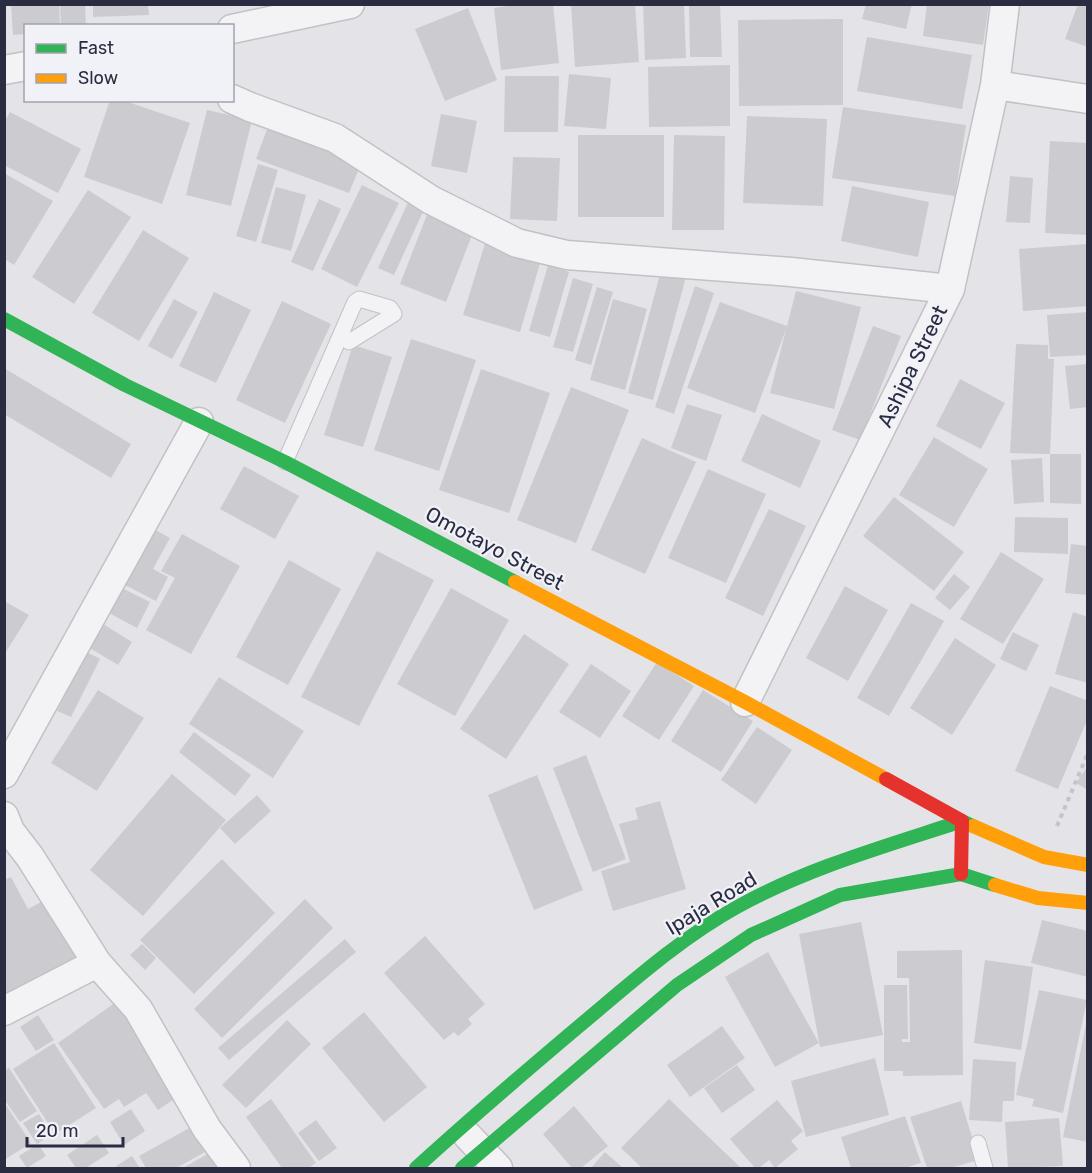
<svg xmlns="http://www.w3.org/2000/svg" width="1092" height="1173" viewBox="0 0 1092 1173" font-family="Rubik,sans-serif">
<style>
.building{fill:#cbcbd0}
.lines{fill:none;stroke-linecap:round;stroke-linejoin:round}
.lane-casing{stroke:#c1c1c6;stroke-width:17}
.street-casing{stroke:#c1c1c6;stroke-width:31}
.path{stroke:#c3c3c8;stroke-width:4;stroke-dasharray:4.5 4.5;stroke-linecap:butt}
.lane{stroke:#f3f3f5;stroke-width:15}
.street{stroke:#f3f3f5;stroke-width:28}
.fast{stroke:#30b455;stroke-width:14}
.slow{stroke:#ff9f0a;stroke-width:14}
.jam{stroke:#e5322d;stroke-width:14}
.labels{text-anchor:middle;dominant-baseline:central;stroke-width:4.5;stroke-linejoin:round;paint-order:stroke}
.street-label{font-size:21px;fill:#2a2c42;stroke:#f1f2f8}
</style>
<rect width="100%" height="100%" fill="#e4e4e8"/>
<path class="building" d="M11 4H59L60 26H26V34L13 35Z
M60 4H85L86 26H61Z
M93 4H148L149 15 93 17Z
M521 4H553L559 63 501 70 494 8Z
M571 4H635L639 62 575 67Z
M643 4H684L686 58 645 60Z
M689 4H720L722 57H690Z
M866 4H912L906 29 862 19Z
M927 4H989L983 45 923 36Z
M1078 4H1088V47L1065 39Z
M468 8 497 80 445 101 415 29Z
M843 19V105L739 106 738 20Z
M867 37 972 55 962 109 857 91Z
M730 65V126L649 127 648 67Z
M569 74 611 78 606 129 564 126Z
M505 76H559L558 132H504Z
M110 100H122L190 123 162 204 84 177Z
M843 107 966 125 955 196 832 178Z
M207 110 252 120 231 206 186 195Z
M10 112 81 149 58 193 4 165V122Z
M441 114 477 121 467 173 431 166Z
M747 116 827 119 823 206 743 203Z
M269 124 363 159 349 193 256 159Z
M578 135H664V217H578Z
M674 135 725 136 724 230H672Z
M1050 141 1088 143V235L1045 233Z
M513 157 560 158 557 221 510 219Z
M258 164 278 170 256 242 236 236Z
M4 173 53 201 14 265 4 259Z
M1010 176 1033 178 1030 223 1006 222Z
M362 185 399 203 357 287 321 269Z
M852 186 929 202 918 257 841 241Z
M276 187 306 195 291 251 261 243Z
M88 190 131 217 74 304 32 277Z
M411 196 427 203 394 275 378 268Z
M319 199 341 209 313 271 291 262Z
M428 212 474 230 446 302 400 284Z
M143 230 189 258 139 341 92 313Z
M487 237 543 253 520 332 463 315Z
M1088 244V306L1023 311 1019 249Z
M548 265 569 272 550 337 529 331Z
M662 267 687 273 653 400 628 393Z
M573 278 593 284 573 352 553 347Z
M695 286 714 293 674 414 655 407Z
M597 287 613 292 591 365 575 360Z
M796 291 861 307 834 409 770 393 786 329 755 413 687 388 720 302 787 326Z
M214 292 251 310 216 383 179 366Z
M174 299 198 312 172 359 148 346Z
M613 299 647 309 625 390 590 380Z
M282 301 331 324 285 423 236 400Z
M1088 312V355L1050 357 1047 315Z
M873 326 901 336 860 440 832 430Z
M411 339 476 360 439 471 374 450Z
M1016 344 1048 345V359H1054L1050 454 1010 453Z
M353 345 392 357 363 447 324 435Z
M1088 364V407L1070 409 1065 366Z
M4 368 131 444 111 478 4 414Z
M481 369 550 393 509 513 439 490Z
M960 379 1005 403 981 449 936 426Z
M571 387 629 410 576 543 517 520Z
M687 404 722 415 706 461 671 448Z
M762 414 821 441 800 488 741 461Z
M934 437 988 469 954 527 899 495Z
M642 438 696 462 645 574 591 550Z
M1050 454H1081V504L1050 503Z
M1042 458 1044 502 1014 504 1011 460Z
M244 466 299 496 275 539 220 509Z
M708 469 766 494 726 583 668 558Z
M894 497 964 552 934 591 863 536Z
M769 509 806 526 763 616 725 598Z
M1015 517 1068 518V554L1014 552Z
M152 528 170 538 153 569 168 577 156 601 123 584Z
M182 534 240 566 191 654 146 630 175 578 161 571Z
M1071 544 1088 546V595L1065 593Z
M377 551 434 580 359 726 301 697Z
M1001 552 1044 579 1003 644 960 619Z
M289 560 341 589 288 685 236 657Z
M954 574 970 587 950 610 935 598Z
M845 586 888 610 848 681 806 658Z
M122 588 150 602 137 628 109 613Z
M451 588 509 620 455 716 397 684Z
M4 601 29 615 4 655Z
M911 603 944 621 889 716 857 698Z
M1073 612 1088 617V683L1055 674Z
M103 624 132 642 118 665 88 647Z
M1013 632 1039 645 1026 671 1000 659Z
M524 634 569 664 506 759 460 729Z
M955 638 996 665 952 735 910 708Z
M87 652 100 659 71 717 57 711Z
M657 662 694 686 659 740 622 716Z
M591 664 631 691 600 738 559 712Z
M219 677 304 731 273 778 189 724Z
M1050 686 1088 701V718L1058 789 1015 771Z
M98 690 144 718 97 791 51 763Z
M703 690 753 721 721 772 671 741Z
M757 727 792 750 756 804 721 780Z
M194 732 251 775 235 796 179 752Z
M586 755 626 859 593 872 553 768Z
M1088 766V790L1076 783Z
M172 774 226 820 143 916 90 870Z
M537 775 583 890 534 910 488 795Z
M257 795 271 811 235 844 220 828Z
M660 801 686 889 613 911 601 871 630 862 619 824 638 819 635 808Z
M222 859 275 913 194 994 140 940Z
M11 877 28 909 53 896 82 954 4 995V880Z
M305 899 333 928 222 1038 194 1009Z
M1042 920 1088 931V977L1031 963Z
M861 922 883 1035 820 1047 799 934Z
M425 936 485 1004 468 1019 472 1024 458 1036 454 1032 444 1040 384 973Z
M345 939 356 952 229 1060 218 1048Z
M142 944 156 958 145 970 130 955Z
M962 950 963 1075 903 1076V1071H884V985H907L908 1039H902V1042H910L909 978H897V951Z
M768 952 819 1043 775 1067 725 977Z
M985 960 1033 967 1021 1050 974 1043Z
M1039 990 1087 1000 1063 1113 1032 1106 1034 1099 1016 1095Z
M119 1000 183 1093 158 1110 146 1093 124 1107 119 1099 104 1109 58 1043Z
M364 1012 427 1087 384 1122 322 1048Z
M38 1015 54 1040 36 1051 20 1027Z
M287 1020 311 1044 246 1108 222 1085Z
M1086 1024H1088V1142L1063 1137Z
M722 1026 745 1058 690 1097 667 1065Z
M54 1043 96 1108 55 1134 13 1069Z
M875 1058 889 1115 806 1137 791 1081Z
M973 1059 1016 1062 1014 1101H1003L1002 1122 969 1120Z
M737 1065 755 1090 722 1113 704 1088Z
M9 1068 37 1111 20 1122 4 1099V1071Z
M271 1099 316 1163 308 1168H282L246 1117Z
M669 1099 741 1168H642L621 1148Z
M777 1100 803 1131 791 1141 798 1149 775 1168 769 1160 759 1168H755L730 1139Z
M961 1101 979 1160 950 1168H927L910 1117Z
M4 1102 31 1143 4 1160Z
M574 1106 608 1146 581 1168H572L543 1134Z
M131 1109 145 1131 124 1145 110 1122Z
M39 1114 52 1134 37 1144 23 1123Z
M905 1116 921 1163 905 1168H851L841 1137Z
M1059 1118 1063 1166 1008 1168 1005 1122Z
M316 1120 337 1148 319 1161 298 1133Z
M193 1126 207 1151 176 1168H146L139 1156Z
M97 1135 109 1153 86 1168H76L67 1155Z
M38 1144 46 1156 27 1168 19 1156Z
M211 1152 221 1168H183Z
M605 1152 623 1168H591Z
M132 1156 140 1168H117L116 1166Z"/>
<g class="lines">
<defs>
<path id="lane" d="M285 462 355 302 359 299 390 308 394 314 349 342
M978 1143 985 1168"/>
<path id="street" d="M232 29 350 4
M4 70 26 66
M995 85 1088 99
M232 99 250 107 335 138 431 200 517 243 567 255 791 272 950 289
M745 702 950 289 995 85 1005 4
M4 774 199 422
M4 816 10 831 30 857 97 963
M4 1011 97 963 138 1009 207 1129 236 1168
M467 1135 498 1168"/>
</defs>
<use href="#lane" class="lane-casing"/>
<use href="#street" class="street-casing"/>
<path class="path" d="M1057 826 1088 753"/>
<use href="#lane" class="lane"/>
<use href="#street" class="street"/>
<path class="fast" d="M4 319 125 385 285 462 515 582
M416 1168C471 1118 527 1070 584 1022 633 981 681 938 737 907 807 868 886 846 962 821L973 826
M462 1168 677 985 751 935 840 895 961 874 995 885"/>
<path class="slow" d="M515 582 745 702 886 779
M973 826 1044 857 1088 865
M995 885 1038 898 1088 903"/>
<path class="jam" d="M886 779 962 821 961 874"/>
</g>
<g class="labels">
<g class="street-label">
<text transform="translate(912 366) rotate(-64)">Ashipa Street</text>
<text transform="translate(495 548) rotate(28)">Omotayo Street</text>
<text transform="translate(711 903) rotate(-31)">Ipaja Road</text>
</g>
</g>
<rect width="1092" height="1173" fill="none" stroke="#2a2c42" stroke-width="12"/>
<rect x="24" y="24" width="210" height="78" fill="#f1f2f8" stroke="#a1a3af" stroke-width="1.5"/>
<rect x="36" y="44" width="30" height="9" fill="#30b455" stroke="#a1a3af" stroke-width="1.5"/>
<text x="78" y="54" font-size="18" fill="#2a2c42">Fast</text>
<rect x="36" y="74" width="30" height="9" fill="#ff9f0a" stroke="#a1a3af" stroke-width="1.5"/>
<text x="78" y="84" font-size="18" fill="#2a2c42">Slow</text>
<path d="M27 1137v9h96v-9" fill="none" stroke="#2a2c42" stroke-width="3"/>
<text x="36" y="1137" font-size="18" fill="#2a2c42" stroke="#f1f2f8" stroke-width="4.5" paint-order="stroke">20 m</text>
</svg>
